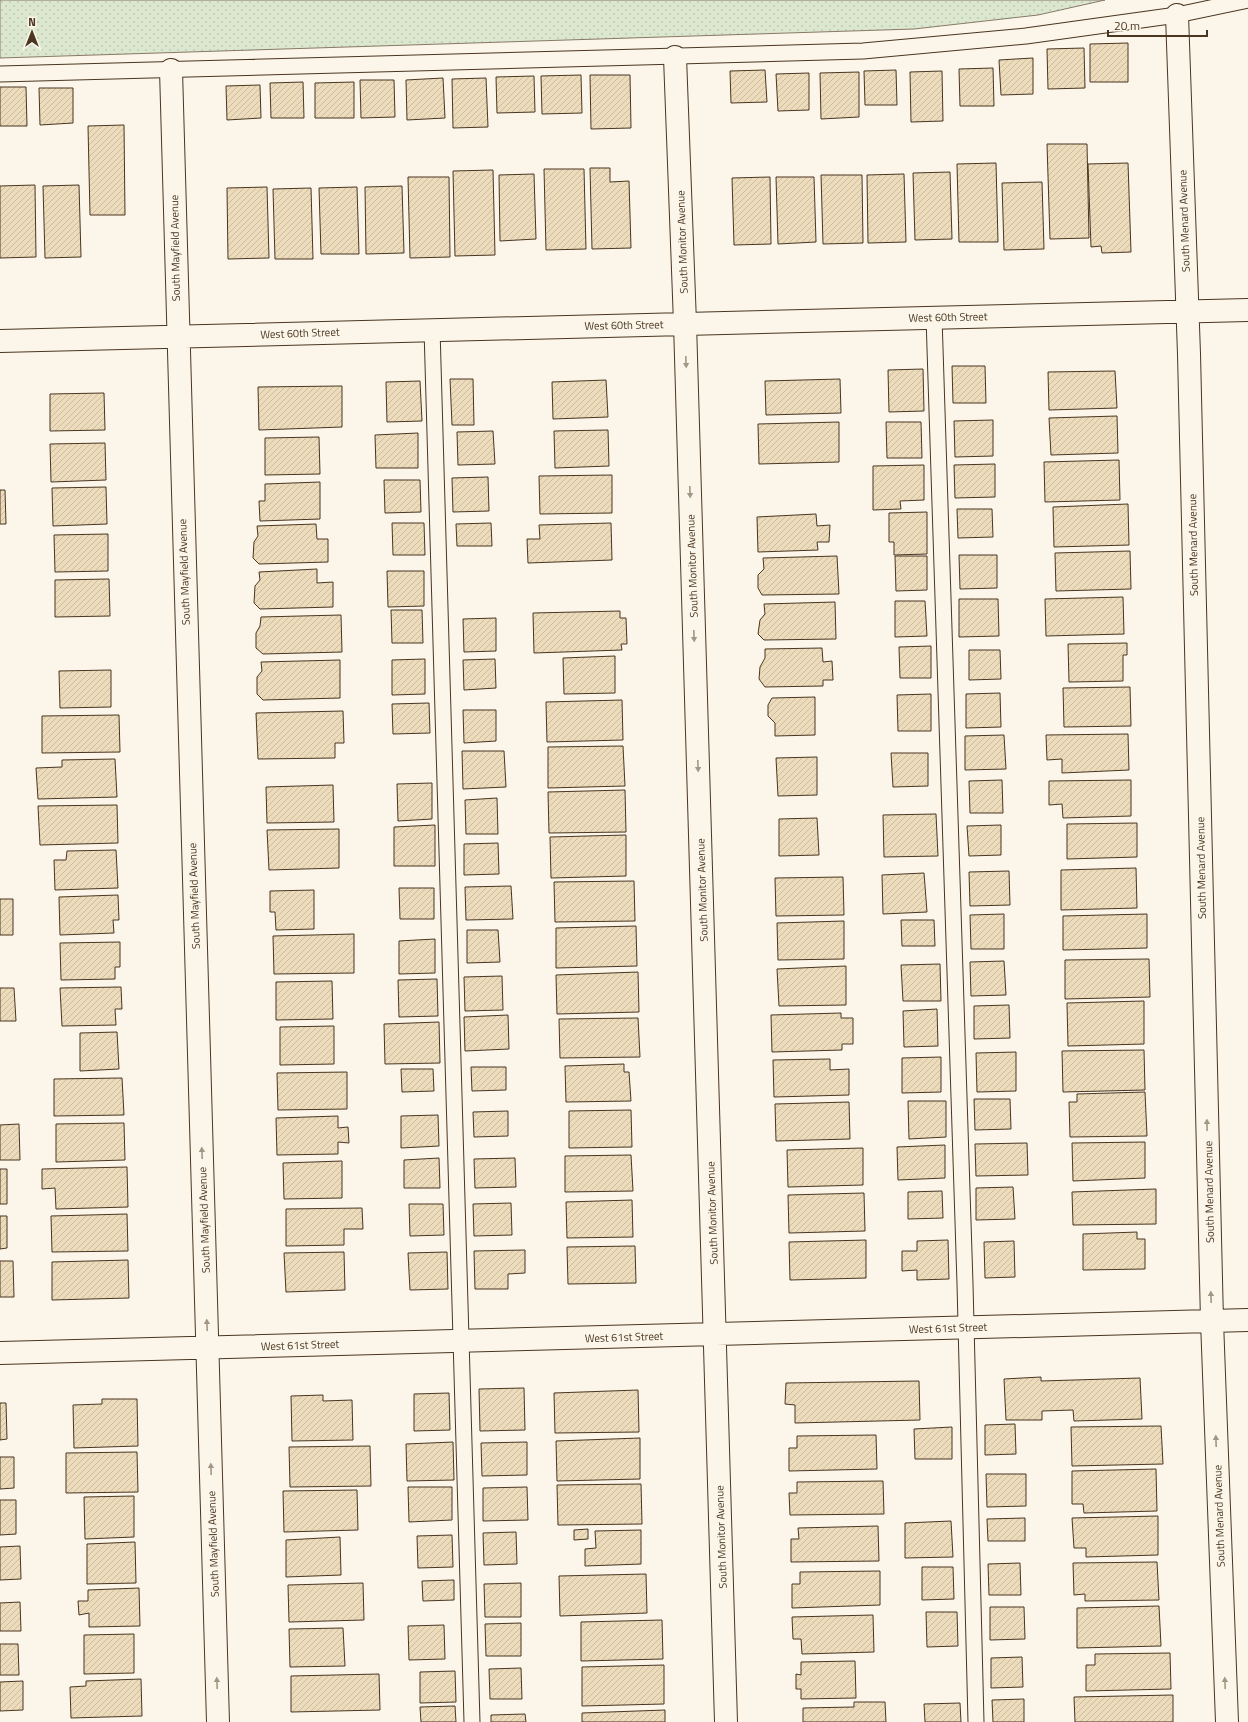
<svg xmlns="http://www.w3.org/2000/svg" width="1248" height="1722" viewBox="0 0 1248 1722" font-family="'Titillium Web',sans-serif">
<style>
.grass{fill:url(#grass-dots);stroke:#887966}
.building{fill:url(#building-hatch);stroke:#4a3520}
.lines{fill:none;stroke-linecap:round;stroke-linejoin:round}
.lane-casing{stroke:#4a3520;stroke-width:17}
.street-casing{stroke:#4a3520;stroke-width:24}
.lane{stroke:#fbf6e9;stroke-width:15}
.street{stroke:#fbf6e9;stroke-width:22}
.oneway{fill:#a29684}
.labels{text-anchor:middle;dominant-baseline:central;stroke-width:3;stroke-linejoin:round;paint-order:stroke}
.street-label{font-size:11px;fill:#4a3520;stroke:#fbf6e9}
</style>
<defs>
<pattern id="grass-dots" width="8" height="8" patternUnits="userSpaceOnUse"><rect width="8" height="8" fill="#dce7d0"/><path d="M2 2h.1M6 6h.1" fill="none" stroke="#bec7b2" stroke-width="1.8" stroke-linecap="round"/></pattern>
<pattern id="building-hatch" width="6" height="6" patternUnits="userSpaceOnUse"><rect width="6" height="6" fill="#ecdcbc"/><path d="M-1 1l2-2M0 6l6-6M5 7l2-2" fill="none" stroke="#ccbda1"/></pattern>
</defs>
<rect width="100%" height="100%" fill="#fbf6e9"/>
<path class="grass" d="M0 0H1105L1038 15 914 29 0 58Z"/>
<path class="building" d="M1128 43V82H1090V44Z
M1084 48 1085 88 1048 89 1047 49Z
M1033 58V94L1001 95 999 60Z
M993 68 994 106H960L959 69Z
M765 70 767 102 731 103 730 71Z
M896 70 897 105H865L864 71Z
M942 71 943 121 911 122 910 72Z
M859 72V117L821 119 820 73Z
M809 73V110L778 111 776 74Z
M581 75 582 113 542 114 541 76Z
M590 75H630L631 128 591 129Z
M534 76 535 112 497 113 496 77Z
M443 78 445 118 407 120 406 80Z
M486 78 488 127 453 128 452 79Z
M360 80H394L395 117 361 118Z
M303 82 304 118H271L270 83Z
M354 82V118H315V83Z
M260 85 261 118 227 120 226 86Z
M0 87H26L27 126H0Z
M39 88H73V123L40 125Z
M124 125 125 215H90L88 126Z
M1047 144H1087L1089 238 1050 239Z
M996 163 998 242H959L957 164Z
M1128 163 1131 252 1102 253 1101 246 1091 247 1088 164Z
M590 168H610V182L629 181 631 248 592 249Z
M544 169H584L586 249 546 250Z
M493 170 495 255 455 256 453 171Z
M950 172 952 239 915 240 913 173Z
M534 174 536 239 500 241 499 175Z
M904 174 906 242 868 243 867 175Z
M821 175H862L863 243 823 244Z
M408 177H449L450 257 410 258Z
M770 177 771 244 734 245 732 178Z
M776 177H814L816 242 778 244Z
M1042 182 1044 249 1004 250 1002 183Z
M35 185 36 257 0 258V186Z
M79 185 81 257 45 258 43 186Z
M402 186 404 253 366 254 365 187Z
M267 187 269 258 228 259 227 188Z
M357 187 359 254H321L319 188Z
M311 188 313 259H275L273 189Z
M952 366H985L986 403H953Z
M923 369 924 411 889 412 888 370Z
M1115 371 1117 408 1049 410 1048 372Z
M450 379H473L474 425H452Z
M840 379 841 413 766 415 765 381Z
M606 380 608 417 553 419 552 382Z
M420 381 422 421 387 422 386 382Z
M342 386V427L259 430 258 387Z
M104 393 105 430 50 431V394Z
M1117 416 1118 453 1051 455 1049 418Z
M993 420V456L955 457 954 421Z
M839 422V462L759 464 758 424Z
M886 422H921L922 458H887Z
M608 430 609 466 555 468 554 431Z
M493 431 495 464 458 465 457 432Z
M418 433V468H376L375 435Z
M319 437 320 474 265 475V438Z
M105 443 106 480 51 482 50 444Z
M1119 460 1120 500 1045 502 1044 462Z
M995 464V497L955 498 954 465Z
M924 465V500L900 501 901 509 873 510V466Z
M612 475V513L540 514 539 476Z
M488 477 489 511 453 512 452 478Z
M384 480H420L421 512 385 513Z
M320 482V519L260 521 259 501H265V484Z
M106 487 107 524 53 526 52 488Z
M0 490H5L6 524H0Z
M1128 504 1129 545 1054 547 1053 507Z
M957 509H992L993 537 958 538Z
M927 512V554L894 555V542H889V513Z
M816 514 817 526 830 525 829 542H817L818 550 758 552 757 517Z
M392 523H424L425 555H393Z
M491 523 492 546H457L456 524Z
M611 523 612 560 528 563 527 539H540L539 525Z
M316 524 317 539H328V562L259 564 253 558 254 542 258 536 257 526Z
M108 534V571L55 572 54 535Z
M1130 551 1131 589 1056 591 1055 553Z
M959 555H997V588L960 589Z
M837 556 839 594 762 595 758 588V575L764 569 763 558Z
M895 556H927V590L896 591Z
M317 569V583L333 582V607L260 609 254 603 255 586 260 580 259 572Z
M387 571H424V606L388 607Z
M109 579 110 616 55 617V580Z
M1123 597 1124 634 1046 636 1045 599Z
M959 599H998L999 636 959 637Z
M895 601H925L927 636 895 637Z
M835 602 836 639 764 640 758 634 760 620 765 614 764 604Z
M391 610H422L423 643H392Z
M620 611V618H626L627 644H621L622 650 534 653 533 613Z
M341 615 342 652 263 654 256 648V633L260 626 261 617Z
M496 618V651L464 652 463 619Z
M1127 643V655H1123V681L1069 682 1068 644Z
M931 646V678H900L899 647Z
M822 648 823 662 832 661 833 680H823V686L765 687 759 679 760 667 765 658V649Z
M969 650H1000L1001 679 969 680Z
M615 656V693L564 694 563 658Z
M425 659V694L392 695V660Z
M495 659 496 688 464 690 463 660Z
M340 660V698L263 700 257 694V677L262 671 261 662Z
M111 670V707L60 708 59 671Z
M1130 687 1131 726 1064 727 1063 688Z
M1000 693 1001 727 966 728V694Z
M931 694V731H898L897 695Z
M815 697V735L775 736V723L768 716V705L772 698Z
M622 700 623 740 547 742 546 702Z
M429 703 430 733 393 734 392 704Z
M463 710H496V741L464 743Z
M343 711 344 743H335V758L258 759 256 713Z
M119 715 120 752 42 753V716Z
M1128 734 1129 770 1062 773V759L1047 760 1046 735Z
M1004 735 1006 769 965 770V736Z
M623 746 625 786 548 788V747Z
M462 751H504L506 787 463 789Z
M891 753H928V786L893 787Z
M817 757V795L778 796 776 758Z
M115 759 117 797 38 799 36 768 62 767V760Z
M1002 780 1003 813H970L969 781Z
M1131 780V816L1063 818 1062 804 1049 805V781Z
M432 783V819L398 821 397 784Z
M333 785 334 822 267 823 266 787Z
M625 790 626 832 549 833 548 792Z
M497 798 498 834H466L465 800Z
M117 805 118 843 40 845 38 806Z
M936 814 938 856 884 857 883 815Z
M817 818 819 855 779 856V819Z
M1137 823V857L1067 859V824Z
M435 825V866H394V827Z
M1001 825V855L969 856 967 826Z
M339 829V868L269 870 267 830Z
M626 835V876L551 878 550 837Z
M498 843 499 874 464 875V844Z
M116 850 118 888 55 890 54 860H66L67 851Z
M1136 868 1137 908 1061 910V870Z
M1009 871 1010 905 970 906 969 872Z
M924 873 927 912 883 914 882 875Z
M843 877 844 915 776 916 775 878Z
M634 881 635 921 555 922 554 882Z
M511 886 513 919 466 920 465 887Z
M399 888H434V919H400Z
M314 890V929L276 930 275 912H270V891Z
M118 895 119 920H113L114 933 60 935 59 897Z
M0 899H13V935H0Z
M1004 914V949H971L970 915Z
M1147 914V948L1063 950V916Z
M901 920H934L935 946H902Z
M844 921V959L778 960 777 923Z
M636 926 637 966 556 968V928Z
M467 930H498L500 962 467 963Z
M354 934V973L274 974 273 936Z
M435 939V973L399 974V941Z
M120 942V967H115V979L61 980 60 943Z
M1149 959 1150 997 1065 999V960Z
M1004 961 1006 995 971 996 970 962Z
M940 964 941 1001H903L901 965Z
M846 966V1005L779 1006 777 969Z
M638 972 639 1012 557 1014 556 975Z
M502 976 503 1010 465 1011 464 977Z
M437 979 438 1016 399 1017 398 980Z
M332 981 333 1019 276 1020V982Z
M121 987 122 1009H115L116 1025 62 1026 60 988Z
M0 988H14L16 1021H0Z
M1144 1001V1044L1068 1046 1067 1003Z
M1009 1005 1010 1038 974 1039V1006Z
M937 1009 938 1046 904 1047 903 1011Z
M841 1013V1018H853V1044H842V1050L772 1052 771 1015Z
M508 1015 509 1049 465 1051 464 1017Z
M638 1018 640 1057 560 1058 559 1019Z
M439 1022 440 1063 385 1064 384 1024Z
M334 1026V1064L280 1065V1027Z
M117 1032 119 1069 80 1071V1033Z
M1144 1050 1145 1090 1063 1092 1062 1051Z
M1016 1052V1091L977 1092 976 1053Z
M941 1057V1092L902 1093V1058Z
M830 1059V1070L849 1069V1095L774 1097 773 1060Z
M624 1064V1072H629L631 1101 566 1102 565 1066Z
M471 1067H506V1090L472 1091Z
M401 1069H433L434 1091 402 1092Z
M347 1072V1109L278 1110 277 1073Z
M122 1078 124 1115 54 1116V1079Z
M1145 1092 1147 1136 1070 1137 1069 1102H1077V1094Z
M974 1099H1010L1011 1129 975 1130Z
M908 1101H946V1137L909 1139Z
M849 1102 850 1139 776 1141 775 1104Z
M631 1110 632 1147 569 1148V1111Z
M508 1111V1136L474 1137 473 1112Z
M438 1115 439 1146 401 1148V1116Z
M338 1116V1128L348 1127 349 1143 338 1142V1154L277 1155 276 1118Z
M124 1123 125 1160 56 1162V1124Z
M19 1124 20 1160H0V1125Z
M1145 1142V1178L1073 1181 1072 1143Z
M1027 1143 1028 1175 976 1176 975 1144Z
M945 1145V1178L898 1180 897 1147Z
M863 1148V1185L788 1187 787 1150Z
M631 1155 633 1191 565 1192V1156Z
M439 1158 440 1188H404V1160Z
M515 1158 516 1187 475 1188 474 1159Z
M342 1161V1198L284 1199 283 1163Z
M127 1167 128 1207 56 1209 55 1188 42 1189V1169Z
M0 1169H7V1204H0Z
M1013 1187 1015 1219 976 1220V1188Z
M1156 1189V1224L1073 1225 1072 1192Z
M942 1191 943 1218 908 1219V1192Z
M864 1193 865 1231 789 1233 788 1195Z
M632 1200 633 1237 567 1238 566 1202Z
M511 1203 512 1235 474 1236 473 1204Z
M409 1204H443L444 1235 410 1236Z
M362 1208 363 1229H344V1245L286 1246V1209Z
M127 1214 128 1251 52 1252 51 1216Z
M0 1216H7V1248L0 1249Z
M1137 1232V1239H1145V1269L1083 1270V1234Z
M866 1240V1278L790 1280 789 1242Z
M948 1240 949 1279 917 1280V1270L902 1271V1251H917V1241Z
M1014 1241 1015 1277 985 1278 984 1242Z
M635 1246 636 1283 568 1284 567 1247Z
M525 1250V1273L508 1274V1289H475L474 1251Z
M344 1252 345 1290 286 1292 284 1253Z
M447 1252 448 1289 410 1290 408 1253Z
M128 1260 129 1298 52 1300V1262Z
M0 1261H13L14 1297H0Z
M1041 1377V1381L1140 1378 1142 1419 1074 1421 1073 1410 1042 1411V1420H1006L1004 1379Z
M919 1381 920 1420 795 1423V1405L785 1404 786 1383Z
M524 1388 525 1430 480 1431 479 1389Z
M638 1390 639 1432 555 1433 554 1393Z
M449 1393 450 1430 414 1431V1394Z
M323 1395V1401L352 1400 353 1440 292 1441 291 1396Z
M102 1399H137L138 1446 74 1448 73 1405 102 1404Z
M0 1403H6L7 1439 0 1440Z
M1015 1424 1016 1454 985 1455V1425Z
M1161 1426 1163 1464 1072 1466 1071 1427Z
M952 1427V1459H915L914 1429Z
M876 1435 877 1469 789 1471V1448H797V1436Z
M640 1438V1479L557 1481 556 1441Z
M453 1442 454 1480 407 1481 406 1444Z
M527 1442V1475L482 1476 481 1443Z
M370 1446 371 1486 290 1487 289 1447Z
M137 1452 138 1492 66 1493V1453Z
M0 1457H14V1488L0 1489Z
M1156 1469 1157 1511 1084 1513 1083 1504H1072V1471Z
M986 1474H1026V1506L987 1507Z
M883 1481 884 1514 790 1515 789 1493H797V1482Z
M641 1484 642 1524 558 1525 557 1485Z
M408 1487H452V1520L409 1522Z
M527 1487 528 1520 483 1521V1488Z
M357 1490 358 1530 284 1532 283 1491Z
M134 1496V1537L85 1539 84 1497Z
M0 1500H16V1534L0 1535Z
M1158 1516V1555L1086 1557V1548H1074L1072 1518Z
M1025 1518V1541H988L987 1519Z
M951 1521 953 1557 905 1558V1523Z
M878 1526 879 1561 791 1562V1539H799L798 1528Z
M588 1529V1539L574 1540V1530Z
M641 1530V1564L585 1566V1549L596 1548 595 1531Z
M516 1532 517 1564 484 1565 483 1533Z
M452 1535 453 1567 418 1568 417 1536Z
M340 1537 341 1575 286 1577V1540Z
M135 1542 136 1583 87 1584V1544Z
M20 1546 21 1579 0 1580V1547Z
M1157 1562 1159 1600 1085 1601V1594L1074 1595 1073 1563Z
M1020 1563 1021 1595H989L988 1564Z
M922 1567H953L954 1599 922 1600Z
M880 1571V1605L792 1608V1584H800V1572Z
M646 1574 647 1613 560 1616 559 1576Z
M454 1580V1600L423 1601 422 1581Z
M363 1583 364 1620 289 1622 288 1585Z
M521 1583V1617H485L484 1584Z
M139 1588 140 1626 89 1627V1613L79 1615 78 1601H88V1590Z
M20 1602 21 1631H0V1603Z
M1159 1606 1161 1646 1077 1648V1608Z
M990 1607H1024L1025 1639 990 1640Z
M926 1612H957L958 1646 927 1647Z
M873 1615 874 1652 802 1654 801 1639H793L792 1617Z
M662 1620 663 1659 581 1661V1622Z
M521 1623V1656H486L485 1624Z
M444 1625 445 1659 409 1660 408 1626Z
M343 1628 345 1666 290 1667 289 1629Z
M134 1634V1673L84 1674V1635Z
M0 1644H18L19 1675H0Z
M1170 1653 1171 1689 1086 1691V1665H1095V1654Z
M1022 1657 1023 1687 991 1688V1658Z
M855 1661 856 1698 801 1699V1689H796V1674L801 1675V1662Z
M664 1665V1704L582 1706V1667Z
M521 1668 522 1699H490L489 1669Z
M455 1671 456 1702 420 1703V1672Z
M379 1674 380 1710 291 1712V1676Z
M141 1679 142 1716 71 1718 70 1687 86 1686V1681Z
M23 1681V1710L0 1711V1682Z
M1173 1695V1722H1075L1074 1697Z
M1024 1699V1722H993L992 1700Z
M854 1702H885L886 1722H803V1708L854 1707Z
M960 1703 961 1722H925L924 1704Z
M455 1706 456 1722H421L420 1707Z
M665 1710V1722H582V1713Z
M525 1714 526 1722H491V1715Z"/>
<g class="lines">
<defs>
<path id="lane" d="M0 74 863 51 1026 36 1177 15 1248 0
M934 317 965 1284 976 1722
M432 329 472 1722"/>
<path id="street" d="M1177 15 1189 354 1212 1321 1227 1722
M675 57 685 323 726 1722
M171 70 218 1722
M0 341 1248 310
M0 1353 1248 1320"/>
</defs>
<use href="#lane" class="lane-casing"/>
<use href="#street" class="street-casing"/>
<use href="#lane" class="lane"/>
<use href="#street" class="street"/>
</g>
<defs><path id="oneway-solid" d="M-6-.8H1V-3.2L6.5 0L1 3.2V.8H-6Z"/></defs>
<g class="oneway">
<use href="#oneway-solid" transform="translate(686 362) rotate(88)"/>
<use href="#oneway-solid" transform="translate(690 492) rotate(88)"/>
<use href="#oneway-solid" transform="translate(694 636) rotate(88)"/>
<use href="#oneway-solid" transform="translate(698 766) rotate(88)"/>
<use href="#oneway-solid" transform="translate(1207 1125) rotate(-91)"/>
<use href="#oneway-solid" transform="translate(202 1153) rotate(-92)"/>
<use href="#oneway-solid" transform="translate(1211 1297) rotate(-92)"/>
<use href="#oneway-solid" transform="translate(207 1325) rotate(-92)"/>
<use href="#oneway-solid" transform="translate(1216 1441) rotate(-92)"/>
<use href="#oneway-solid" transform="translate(211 1469) rotate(-92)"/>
<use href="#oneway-solid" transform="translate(217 1683) rotate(-92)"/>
<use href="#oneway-solid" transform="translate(1225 1683) rotate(-92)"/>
</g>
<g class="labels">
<g class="street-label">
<text transform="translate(1184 221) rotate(-92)">South Menard Avenue</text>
<text transform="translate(682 242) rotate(-92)">South Monitor Avenue</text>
<text transform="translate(175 248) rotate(-91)">South Mayfield Avenue</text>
<text transform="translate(948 317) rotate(-1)">West 60th Street</text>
<text transform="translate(624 325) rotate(-1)">West 60th Street</text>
<text transform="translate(300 333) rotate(-2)">West 60th Street</text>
<text transform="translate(1193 545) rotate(-91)">South Menard Avenue</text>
<text transform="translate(692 566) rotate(-92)">South Monitor Avenue</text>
<text transform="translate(184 572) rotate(-92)">South Mayfield Avenue</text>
<text transform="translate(1201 868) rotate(-91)">South Menard Avenue</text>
<text transform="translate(702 890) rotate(-92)">South Monitor Avenue</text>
<text transform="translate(194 896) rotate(-92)">South Mayfield Avenue</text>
<text transform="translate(1209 1192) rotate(-91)">South Menard Avenue</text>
<text transform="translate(712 1213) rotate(-92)">South Monitor Avenue</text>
<text transform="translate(204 1220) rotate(-92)">South Mayfield Avenue</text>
<text transform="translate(948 1328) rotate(-2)">West 61st Street</text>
<text transform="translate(624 1337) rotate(-2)">West 61st Street</text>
<text transform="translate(300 1345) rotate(-2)">West 61st Street</text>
<text transform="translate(1219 1516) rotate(-92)">South Menard Avenue</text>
<text transform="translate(721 1537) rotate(-92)">South Monitor Avenue</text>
<text transform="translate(213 1544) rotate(-92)">South Mayfield Avenue</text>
</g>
</g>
<g transform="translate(32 32)" stroke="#fbf6e9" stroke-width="3" paint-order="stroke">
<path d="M0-3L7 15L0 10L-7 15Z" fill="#4a3520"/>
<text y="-6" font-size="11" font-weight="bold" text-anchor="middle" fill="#4a3520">N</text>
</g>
<path d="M1108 30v6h99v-6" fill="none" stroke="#4a3520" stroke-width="2"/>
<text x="1114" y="30" font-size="12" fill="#4a3520" stroke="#fbf6e9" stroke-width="3" paint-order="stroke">20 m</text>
</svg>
